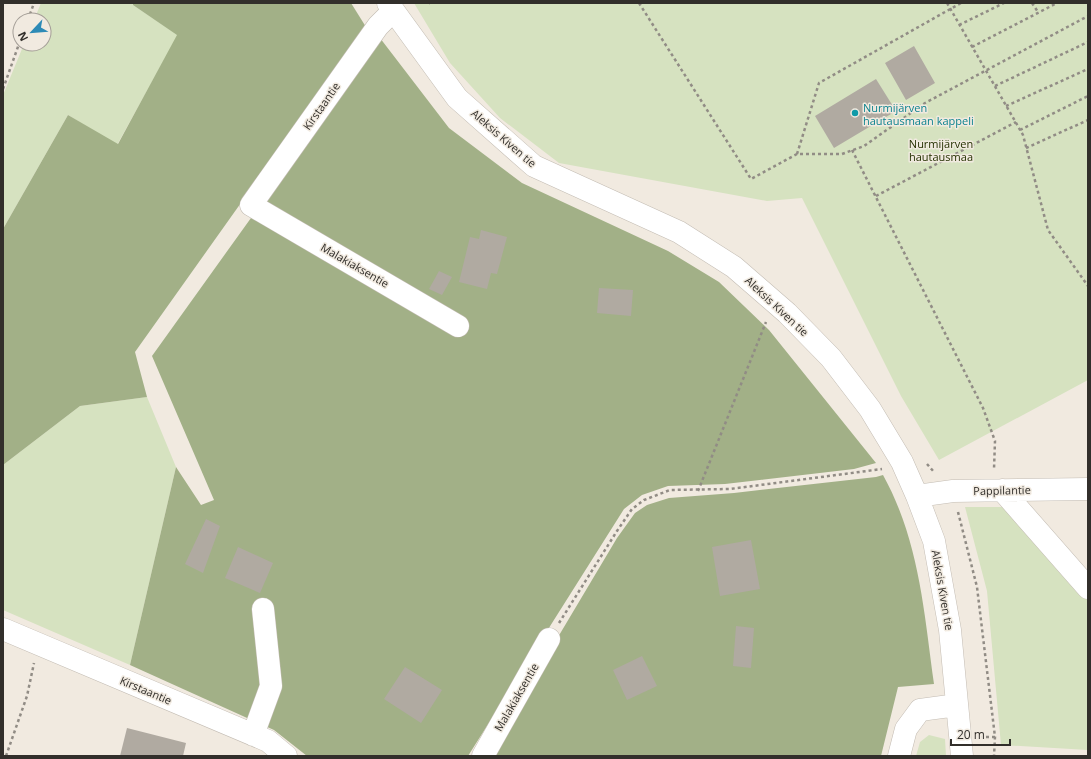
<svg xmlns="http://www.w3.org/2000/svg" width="1091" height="759" viewBox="0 0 1091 759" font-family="'Open Sans',sans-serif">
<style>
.green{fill:#d6e2c0}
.forest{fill:#a2b087}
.building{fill:#b0aaa1}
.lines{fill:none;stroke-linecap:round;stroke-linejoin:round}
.minor-casing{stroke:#c3bcb3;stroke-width:23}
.path{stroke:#918c85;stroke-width:2.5;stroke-dasharray:3 3;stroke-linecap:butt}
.minor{stroke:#fff;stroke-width:22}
.culture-dot{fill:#0f9aa8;stroke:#f1eae0;stroke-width:1.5}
.labels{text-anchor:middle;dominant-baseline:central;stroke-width:3;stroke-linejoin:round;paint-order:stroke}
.street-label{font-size:11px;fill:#322f2b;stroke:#f1eae0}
.culture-label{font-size:11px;fill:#0d838f;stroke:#f1eae0;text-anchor:start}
.park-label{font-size:11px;fill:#253101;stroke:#f1eae0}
</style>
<rect width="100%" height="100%" fill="#f1eae0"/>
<path class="green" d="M41 3H133V5L178 35 117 145 68 115 3 229V95L24 44H44V20H34Z
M414 3H1088V380L939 460 901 396 802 198 767 201 559 163 500 118 450 63Z
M147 397 176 467 130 665 3 610V465L80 406Z
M965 507H1006L1088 601V750L1001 745 987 591Z
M929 735 945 739 946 756H916L920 742Z"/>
<path class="forest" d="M133 3H351L366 27 135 352 147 397 80 406 3 465V229L68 115 118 144 177 35 133 5Z
M380 38 449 128 522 183 668 251 719 282 769 330 876 463 854 469 725 484 668 486 642 495 624 509 468 756H307L274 730 130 665 176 467 201 505 214 500 152 356Z
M883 475C919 540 924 611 934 684L898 687 881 756H489L511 716 617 538 635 513 647 505 669 498 734 493 876 477Z"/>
<path class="building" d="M914 46 935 83 906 100 885 63Z
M876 79 896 111 834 148 815 116Z
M481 230 507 237 497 274 491 273 487 289 459 282 470 237 479 239Z
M439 271 452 277 442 295 429 289Z
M599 288 633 290 631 316 597 313Z
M206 519 220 526 203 573 185 564Z
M751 540 760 589 720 596 712 547Z
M238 547 273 563 260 593 225 578Z
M736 626 754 628 751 668 733 666Z
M642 656 657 686 627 700 613 670Z
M405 667 442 690 421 723 384 699Z
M127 728 186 743 183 756H120Z"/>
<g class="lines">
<defs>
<path id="minor" d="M388 3 457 98 534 166 679 232 734 267 787 313 831 358 870 409 902 462 917 496 934 541 950 630 962 756
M393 11 378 26 251 205 458 326
M1002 490 1088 588
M917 496 953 491 1088 489
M3 629 268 741 286 756
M253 735 271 686 263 609
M483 756 549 639
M899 756 906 729 920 710 957 705"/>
</defs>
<use href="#minor" class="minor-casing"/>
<path class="path" d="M429 3H430
M639 3 751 179 797 154H842L864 146 925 103 1088 16
M947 3 1023 135 1048 230 1088 286
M1032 3 1038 12
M28 20 34 3
M959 25 1004 3
M972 47 1057 3
M995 86 1088 42
M3 89 20 41
M1006 106 1088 69
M1020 130 1088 96
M1026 148 1088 120
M852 150 983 408 995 441 994 469
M797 154 819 83 961 3
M876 196 1016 122
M927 464 934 472
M698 491 766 322
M958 512 977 587 995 737 994 756
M559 623 617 531 632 509 644 500 670 490 730 489 882 469
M980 737H995
M6 756 27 696 34 663"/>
<use href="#minor" class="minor"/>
</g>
<circle class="culture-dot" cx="855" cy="113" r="4"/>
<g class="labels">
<g class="street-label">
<text transform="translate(321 106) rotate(-55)">Kirstaantie</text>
<text transform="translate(504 138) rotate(41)">Aleksis Kiven tie</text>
<text transform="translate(355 265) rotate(30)">Malakiaksentie</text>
<text transform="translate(777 306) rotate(43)">Aleksis Kiven tie</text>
<text transform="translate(1002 490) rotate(-1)">Pappilantie</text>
<text transform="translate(943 590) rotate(80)">Aleksis Kiven tie</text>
<text transform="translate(146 690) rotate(23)">Kirstaantie</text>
<text transform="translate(516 697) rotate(-60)">Malakiaksentie</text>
</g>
<g class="culture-label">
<text x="863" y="107">Nurmijärven<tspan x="863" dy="13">hautausmaan kappeli</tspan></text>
</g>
<g class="park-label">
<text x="941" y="143">Nurmijärven<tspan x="941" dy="13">hautausmaa</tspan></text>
</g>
</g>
<rect width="1091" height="759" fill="none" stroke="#322f2b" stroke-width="8"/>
<g transform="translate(32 32) rotate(244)"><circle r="19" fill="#f1eae0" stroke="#a59f98"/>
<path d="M0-3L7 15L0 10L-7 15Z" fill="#2d8ab6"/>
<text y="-6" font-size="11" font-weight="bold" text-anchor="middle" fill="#322f2b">N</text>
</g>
<path d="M951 739v6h59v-6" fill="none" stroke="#322f2b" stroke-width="2"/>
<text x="957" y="739" font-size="12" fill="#322f2b" stroke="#f1eae0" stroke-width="3" paint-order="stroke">20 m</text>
</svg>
